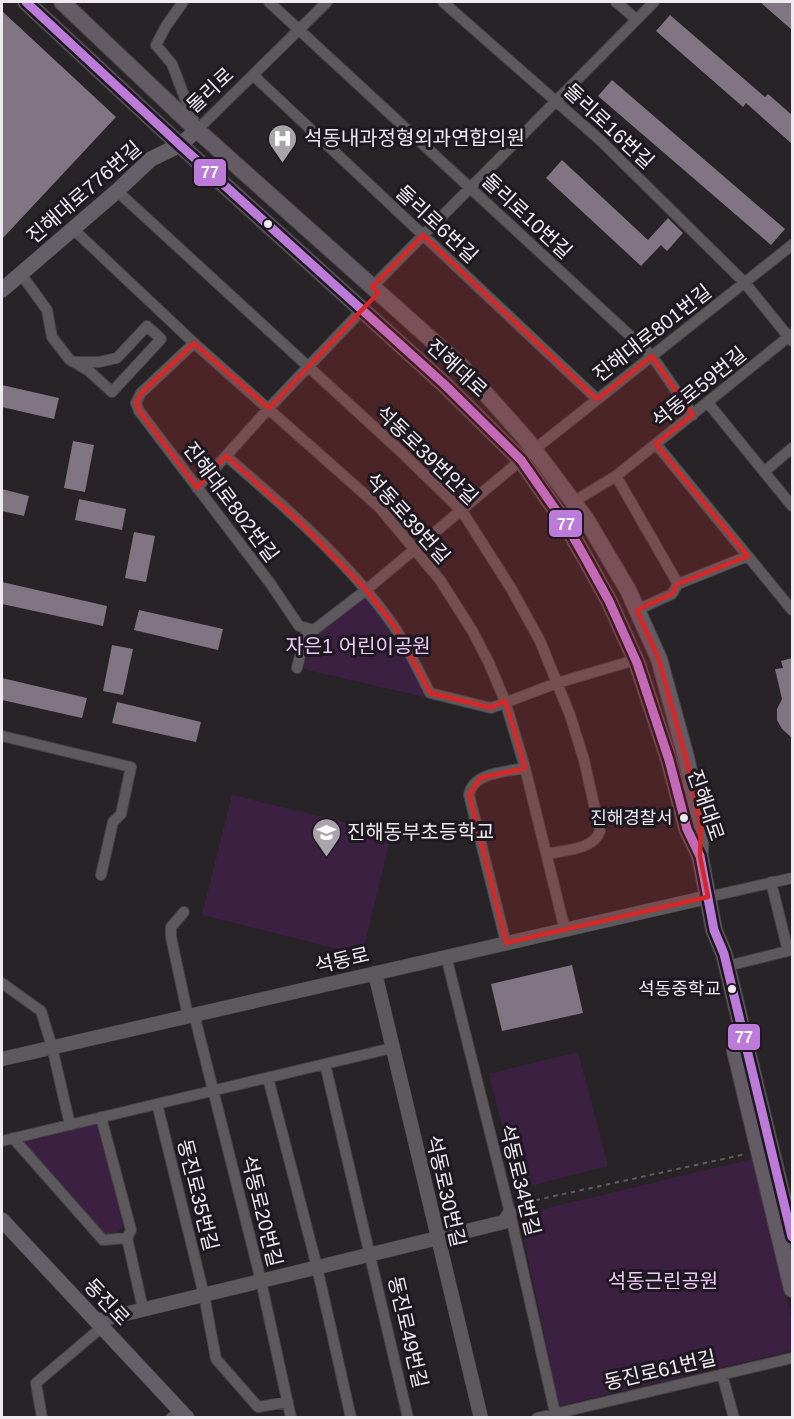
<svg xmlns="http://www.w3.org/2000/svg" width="794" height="1419" viewBox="0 0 794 1419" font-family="Helvetica,'Noto Sans KR',sans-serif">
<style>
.green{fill:#3c2042}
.building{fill:#817583}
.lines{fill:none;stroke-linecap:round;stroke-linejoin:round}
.minor-casing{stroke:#454145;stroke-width:12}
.tertiary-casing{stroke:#454145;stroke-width:15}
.secondary-casing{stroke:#454145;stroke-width:16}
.primary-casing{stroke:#454145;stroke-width:18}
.path{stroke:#5f5d5f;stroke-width:2;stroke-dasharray:4.5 4.5;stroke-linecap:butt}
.minor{stroke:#5d595d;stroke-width:10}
.tertiary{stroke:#5d595d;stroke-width:14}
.secondary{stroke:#656067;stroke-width:15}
.primary{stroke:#635c64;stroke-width:16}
.bus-1-casing{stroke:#1e1820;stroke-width:14}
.bus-1{stroke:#bd7bd9;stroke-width:9}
.marked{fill:#d62828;fill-opacity:0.2;stroke:#d62828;stroke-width:4.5;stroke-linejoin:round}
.bus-dot{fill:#efeaf0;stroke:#1e1820;stroke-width:2}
.labels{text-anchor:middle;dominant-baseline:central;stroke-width:6;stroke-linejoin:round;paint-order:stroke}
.bus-label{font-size:18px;fill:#efeaf0;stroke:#1e1820;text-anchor:end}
.street-label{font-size:20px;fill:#efeaf0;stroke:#1e1820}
.poi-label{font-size:20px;fill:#efeaf0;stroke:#1e1820;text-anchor:start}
.park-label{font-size:20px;fill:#f0c8fa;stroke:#1e1820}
.line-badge{stroke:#1e1820;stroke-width:2}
.badge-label{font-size:16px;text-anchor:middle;font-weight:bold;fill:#fff}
</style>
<rect width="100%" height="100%" fill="#272327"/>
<path class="green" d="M366 596 390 629 426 693 424 697 303 669 311 637Z
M232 795 392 834 362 955 202 915Z
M578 1052 608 1166 518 1189 489 1074Z
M98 1124 125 1224 117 1233 107 1236 23 1143Z
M756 1158 792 1321V1351L559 1406 519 1215Z"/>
<path class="building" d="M760 2H792V30Z
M2 11 116 117 2 239Z
M670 15 765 97 768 94 792 115V144L746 103 743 107 656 31Z
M612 80 785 229 771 245 598 96Z
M562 160 648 240 668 218 683 233 667 251 661 245 641 266 546 178Z
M2 385 59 398 54 419 2 407Z
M73 441 94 445 85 492 64 488Z
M2 489 29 496 24 516 2 511Z
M79 499 126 509 122 530 75 520Z
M134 532 155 536 146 582 125 578Z
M2 582 107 606 103 626 2 604Z
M139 610 223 629 218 650 134 630Z
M112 645 133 649 123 695 103 691Z
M792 658V738L782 729 777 720V709L782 699 775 669 783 668 781 661Z
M2 678 87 698 82 718 2 700Z
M117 702 201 722 196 742 112 723Z
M572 965 583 1013 502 1031 491 984Z"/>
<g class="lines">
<defs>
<path id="minor" d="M183 2 166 26 156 45 172 64 197 130 327 2
M269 2 652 356 693 415
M443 2 600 140 745 283 792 341
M616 2 636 19
M253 75 597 399
M117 191 398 449 462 511 512 590 540 641 570 715 584 760 600 831C594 850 564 850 547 854
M73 229 194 343 379 507 440 580 473 632 489 663 505 701 525 768 565 930
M21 274 47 310 52 337 69 359 89 371 112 392 161 339 147 326 117 358 99 362H73
M372 287 654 2
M194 343 141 393 136 403 139 411 270 583 299 626 314 630 366 590 521 460 792 245
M708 403 792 506
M656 444 792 610
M226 456C283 505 350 563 393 625 407 646 418 670 430 693L491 708 557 683 635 660
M764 472 792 448
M616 476 678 584
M197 488 269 408 363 309
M573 502 616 476 792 334
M678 584 748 556
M637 610 672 594 678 584
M297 668 307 628
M2 736 131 767 121 814 113 822 101 875
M708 897 792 878
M184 912 171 927V937L188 1016
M506 943 469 795C473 772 506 772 525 768
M446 956 510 1213 555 1413
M727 966 788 951 771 882
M2 983 41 1011 52 1047 70 1125
M194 1014 261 1281 291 1418
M325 1064 408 1418
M268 1078 317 1267 351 1418
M157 1104 204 1295 216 1359 258 1407 288 1402
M101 1117 131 1230 127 1238 143 1309
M13 1138 103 1240 127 1238
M2 1141 392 1048
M722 1374 734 1418
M42 1418 36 1383 102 1327
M171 1418 182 1412
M537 1418 792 1358"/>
<path id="tertiary" d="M375 973 481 1418
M2 1059 708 897
M96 1321 504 1222 510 1213"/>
<path id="secondary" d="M2 290 117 191 151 159 180 145 197 130
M2 1220 187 1418"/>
<path id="primary" d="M26 2 180 145 445 385 521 460 567 526 588 563 609 601 637 663 669 760 687 829 700 856 714 930 724 954 792 1237
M62 2 197 130 462 367 526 439 586 519 628 590 659 659 686 757 701 826 700 852
M735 1051 792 1289"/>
</defs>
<use href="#minor" class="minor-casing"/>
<use href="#tertiary" class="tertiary-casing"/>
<use href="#secondary" class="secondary-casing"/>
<use href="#primary" class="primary-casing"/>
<path class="path" d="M518 1204 746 1154"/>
<use href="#minor" class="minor"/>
<use href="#tertiary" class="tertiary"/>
<use href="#secondary" class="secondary"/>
<use href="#primary" class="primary"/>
<defs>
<path id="bus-1" d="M26 2 180 145 445 385 521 460 567 526 588 563 609 601 637 663 669 760 687 829 700 856 714 930 724 954 792 1237"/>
</defs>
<use href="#bus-1" class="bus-1-casing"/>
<use href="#bus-1" class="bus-1"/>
</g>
<path class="marked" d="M423 235 597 399 652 356 693 415 656 444 748 556 678 584 672 594 637 610 659 659 686 757 701 826 700 856 708 897 506 943 469 795 480 778 525 768 505 701 491 708 430 693 394 626 366 590 298 521 226 456 197 488 139 411 136 403 141 393 194 343 269 408 378 293 372 287Z"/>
<defs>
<symbol id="hospital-pin" viewBox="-11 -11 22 30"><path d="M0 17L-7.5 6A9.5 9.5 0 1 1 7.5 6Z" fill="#a9a4aa" stroke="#1e1820"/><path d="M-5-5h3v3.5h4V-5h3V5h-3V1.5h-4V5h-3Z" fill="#fff"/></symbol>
<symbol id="school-pin" viewBox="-11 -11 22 30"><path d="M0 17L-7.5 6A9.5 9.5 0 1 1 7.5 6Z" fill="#a9a4aa" stroke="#1e1820"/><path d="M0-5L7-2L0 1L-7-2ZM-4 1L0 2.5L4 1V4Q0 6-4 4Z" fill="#fff"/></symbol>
</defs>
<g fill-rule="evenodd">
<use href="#hospital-pin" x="266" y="122" width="33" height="45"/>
<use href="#school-pin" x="310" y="816" width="33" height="45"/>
</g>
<g class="bus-dot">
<circle cx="268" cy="224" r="5"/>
<circle cx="684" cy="818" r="5"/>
<circle cx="732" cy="989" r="5"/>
</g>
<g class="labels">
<g class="bus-label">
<text x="673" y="818">진해경찰서</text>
<text x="721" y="989">석동중학교</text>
</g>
<g class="street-label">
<text transform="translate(210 90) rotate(-43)">돌리로</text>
<text transform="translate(609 126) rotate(43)">돌리로16번길</text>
<text transform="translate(84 192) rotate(-41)">진해대로776번길</text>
<text transform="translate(527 216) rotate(43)">돌리로10번길</text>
<text transform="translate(437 224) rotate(43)">돌리로6번길</text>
<text transform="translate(652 333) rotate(-38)">진해대로801번길</text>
<text transform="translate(457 368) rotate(43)">진해대로</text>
<text transform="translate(699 387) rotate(-39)">석동로59번길</text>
<text transform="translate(427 455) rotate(44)">석동로39번안길</text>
<text transform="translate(231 502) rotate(53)">진해대로802번길</text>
<text transform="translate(408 518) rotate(48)">석동로39번길</text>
<text transform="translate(706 805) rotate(71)">진해대로</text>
<text transform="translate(342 960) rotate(-13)">석동로</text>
<text transform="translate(520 1180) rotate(76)">석동로34번길</text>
<text transform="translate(446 1191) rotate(77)">석동로30번길</text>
<text transform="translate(198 1195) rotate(76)">동진로35번길</text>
<text transform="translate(262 1211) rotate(76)">석동로20번길</text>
<text transform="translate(107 1302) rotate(47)">동진로</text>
<text transform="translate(408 1332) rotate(77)">동진로49번길</text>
<text transform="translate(660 1370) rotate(-13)">동진로61번길</text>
</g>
<g class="poi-label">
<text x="304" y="138">석동내과정형외과연합의원</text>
<text x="347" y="832">진해동부초등학교</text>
</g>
<g class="park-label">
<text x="358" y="646">자은1 어린이공원</text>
<text x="663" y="1281">석동근린공원</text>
</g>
</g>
<g class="line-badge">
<rect x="193" y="158" width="34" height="29" rx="6" fill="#bd7bd9"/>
<rect x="548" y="509" width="35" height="29" rx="6" fill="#bd7bd9"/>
<rect x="727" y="1023" width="34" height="28" rx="6" fill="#bd7bd9"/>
</g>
<g class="badge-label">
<text x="210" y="178">77</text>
<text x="566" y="530">77</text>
<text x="744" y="1043">77</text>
</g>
<rect width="794" height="1419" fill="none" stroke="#efeaf0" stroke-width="6"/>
</svg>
